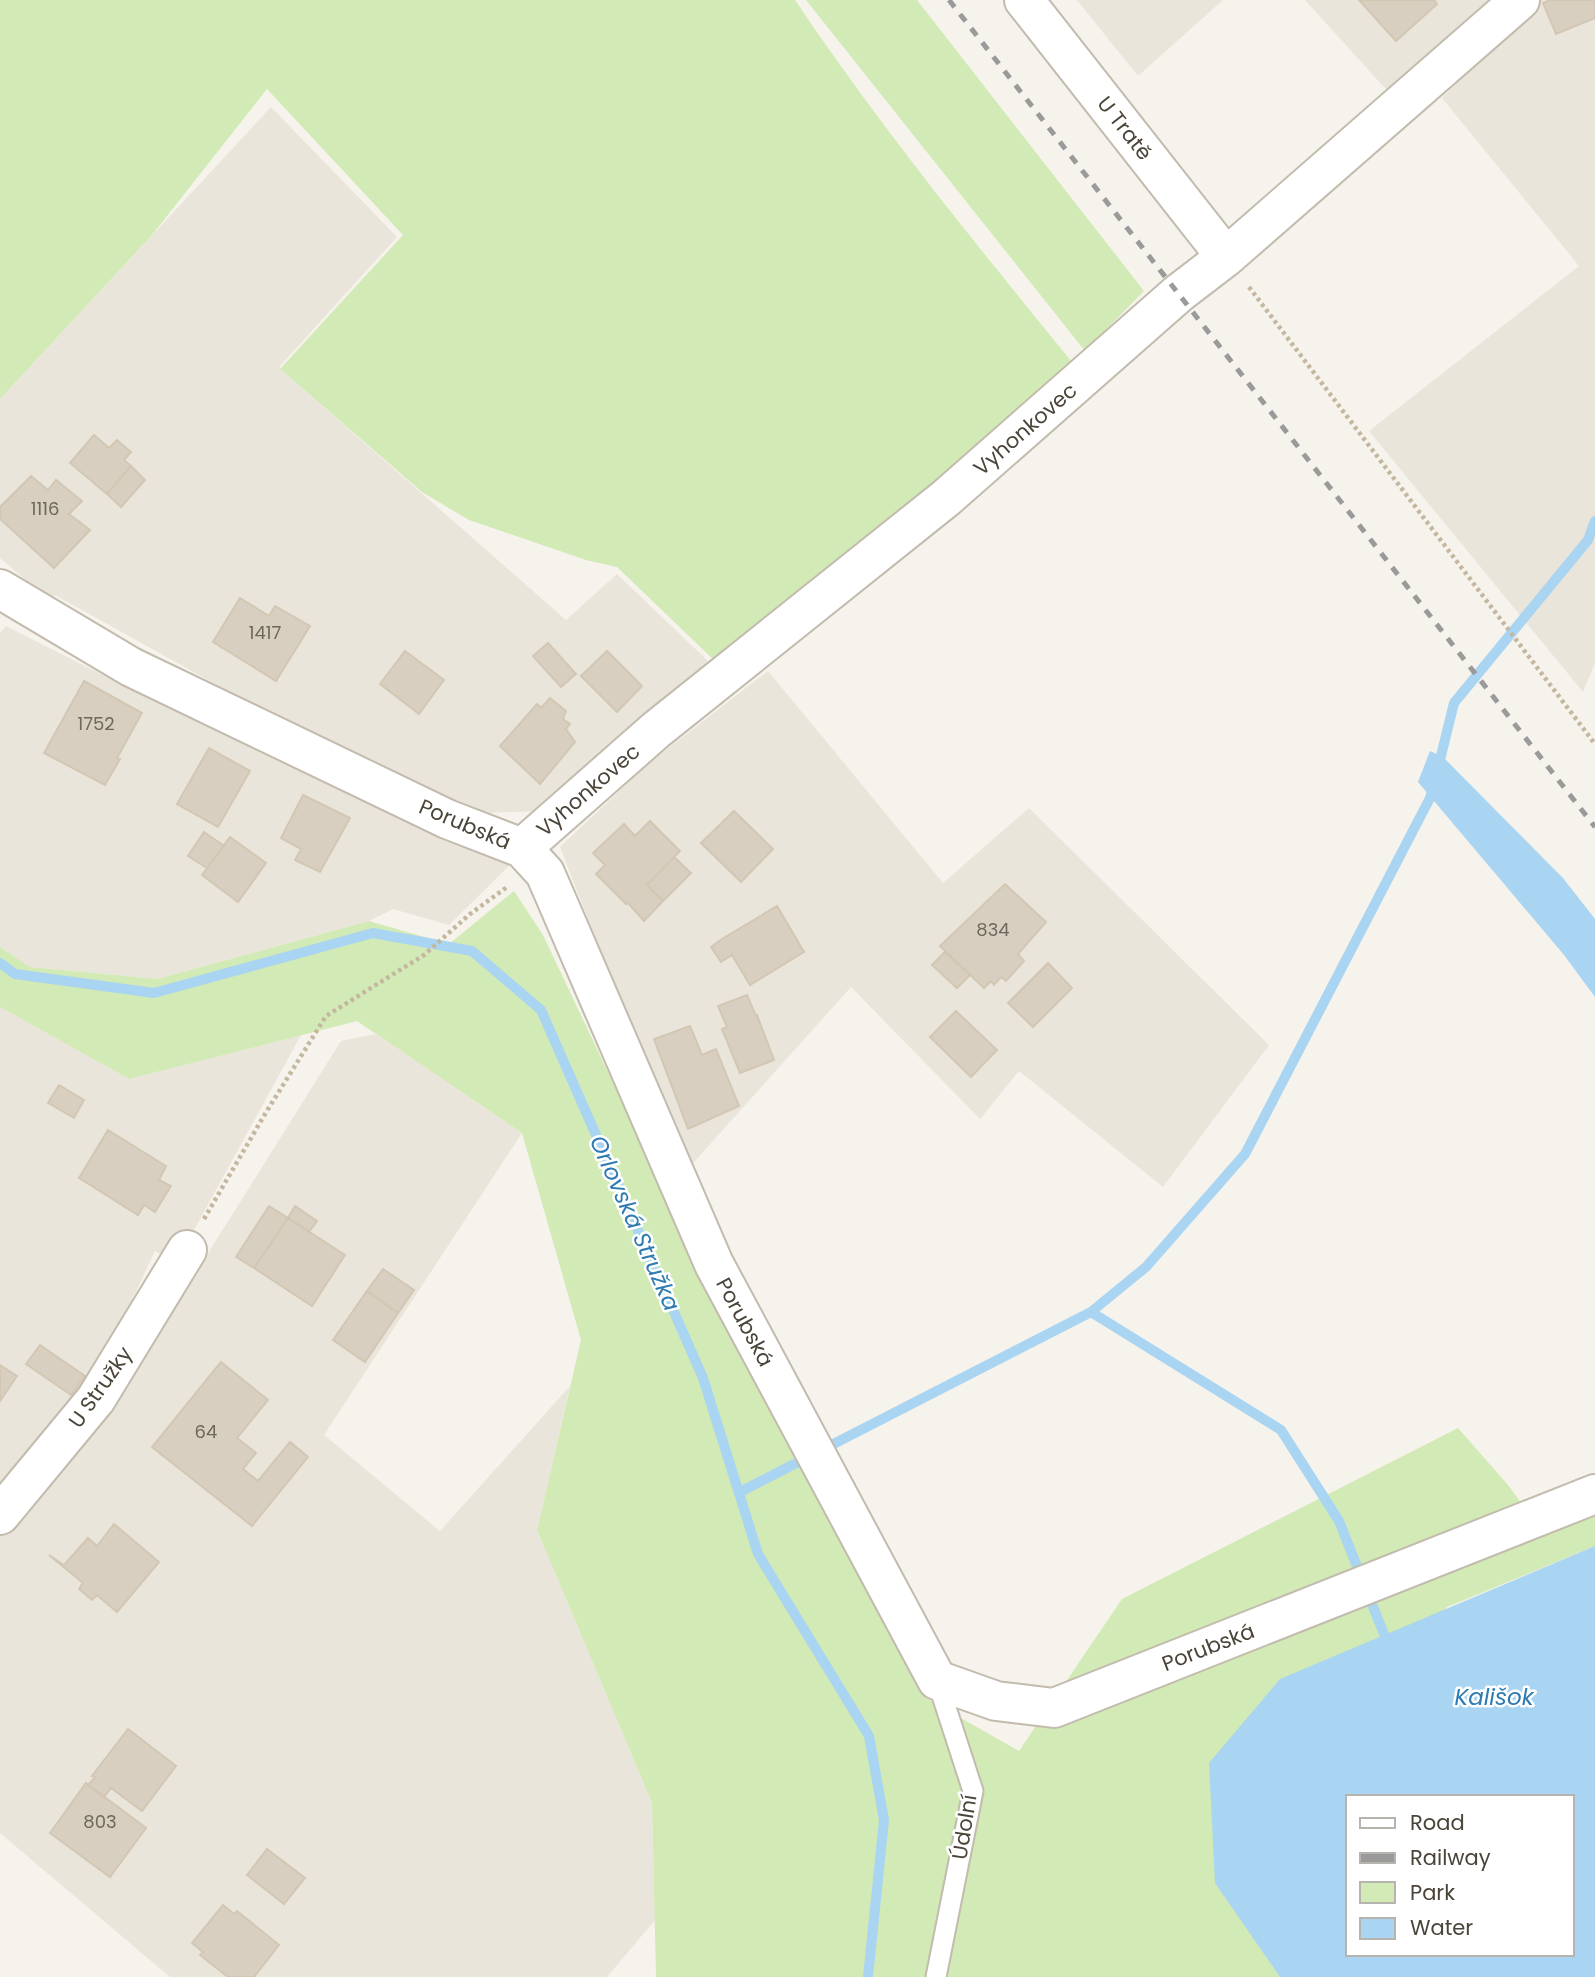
<svg xmlns="http://www.w3.org/2000/svg" width="1595" height="1977" viewBox="0 0 1595 1977" font-family="Poppins,sans-serif">
<style>
.residential{fill:#eae5da}
.green{fill:#d2eab5}
.water{fill:#a9d4f2;fill-rule:evenodd}
.lines{fill:none;stroke-linecap:round;stroke-linejoin:round}
.stream{stroke:#a9d4f2;stroke-width:10}
.building{fill:#d8cfc1;stroke:#d3c7b4;stroke-width:2}
.lane-casing{stroke:#c2bbae;stroke-width:23}
.street-casing{stroke:#c2bbae;stroke-width:42}
.path{stroke:#c4b79f;stroke-width:4.5;stroke-dasharray:3.5 3.5;stroke-linecap:butt}
.lane{stroke:#fff;stroke-width:19}
.street{stroke:#fff;stroke-width:38}
.rail{stroke:#9a9a9a;stroke-width:5;stroke-dasharray:9 9;stroke-linecap:butt}
.labels{text-anchor:middle;dominant-baseline:central;stroke-width:5;stroke-linejoin:round;paint-order:stroke}
.number-label{font-size:18px;fill:#6e675b}
.street-label{font-size:21px;fill:#4b4439;stroke:#fff}
.water-label{font-size:23px;font-style:italic;fill:#2e7ab2;stroke:#fff}
</style>
<rect width="100%" height="100%" fill="#f6f3ec"/>
<path class="residential" d="M1077 0H1223L1138 76Z
M1305 0H1496L1393 97Z
M1541 0H1595V663L1583 692 1369 431 1579 266 1442 98Z
M271 107 397 237 280 366V369L566 620 617 574 711 664 543 811 481 813 399 778 294 728 55 595 50 601 0 558V399Z
M6 626 156 702 159 697 510 865 449 925 393 909 369 921 157 979 30 967 0 947V633Z
M768 671 943 883 1029 808 1269 1045 1163 1187 1019 1071 980 1119 851 987 686 1171 560 847 649 763Z
M0 1007 129 1079 301 1035 176 1263 155 1251 95 1378 0 1496Z
M376 1034 522 1133 324 1435 440 1531 570 1386 537 1530 652 1803 655 1920 607 1977H170L0 1833V1537L113 1405 341 1041Z"/>
<path class="green" d="M0 0H795C881 128 979 248 1076 367L716 662 617 567 586 560 469 520 422 492 280 369 403 235 267 89 152 235 0 399Z
M806 0H917L1144 291 1085 351Z
M514 891 543 935 712 1292 926 1698 1019 1751 1122 1599 1458 1428 1508 1485 1542 1531 1595 1510V1546L1447 1607 1216 1883 1280 1977H656L652 1803 537 1530 581 1340 522 1133 357 1021 129 1079 0 1007V947L30 967 157 979 369 921 449 944Z"/>
<path class="water" d="M1430 751 1443 757 1563 878 1595 919V997L1564 955 1418 782Z
M1595 1546V1977H1280L1215 1883 1209 1763 1280 1679ZM1348 1797H1572V1954H1348Z"/>
<g class="lines">
<path class="stream" d="M1438 768 1454 703 1588 540 1595 521
M0 963 15 974 154 993 373 933 472 951 541 1010 703 1378 758 1554 869 1736 884 1820 868 1977
M740 1492 1091 1312
M1389 1647 1339 1521 1281 1430 1091 1312 1146 1267 1245 1154 1430 798 1433 787"/>
</g>
<path class="building" d="M1359 0H1434L1437 4 1396 41Z
M1550 0H1595V18L1556 34 1543 3Z
M94 435 109 448 117 440 131 452 124 460 131 466 107 494 70 463Z
M131 466 145 480 121 507 107 494Z
M31 476 48 490 56 480 82 501 69 514 90 530 54 568 0 519V507Z
M240 598 269 616 275 606 310 626 276 681 213 642Z
M548 643 576 674 561 687 533 656Z
M405 651 444 680 419 714 380 684Z
M607 651 642 686 617 712 581 676Z
M84 681 142 713 117 758 120 759 105 785 44 753Z
M550 698 566 711 563 719 570 724 566 729 575 742 540 784 500 746 537 704 541 708Z
M209 748 250 771 218 827 177 804Z
M303 795 350 818 320 872 295 860 301 849 281 838Z
M734 811 773 849 741 882 701 843Z
M650 821 680 851 647 885 663 901 644 921 628 903 626 904 596 874 605 865 593 853 624 824 635 836Z
M204 832 224 846 207 868 188 856Z
M230 837 266 863 238 902 202 875Z
M674 857 691 873 663 901 647 885Z
M1005 884 1046 922 1018 954 1024 961 1006 981 1001 977 994 985 991 981 984 988 940 946Z
M777 906 804 952 750 985 732 955 721 962 711 947 722 939Z
M945 952 970 975 957 988 932 965Z
M1048 963 1072 988 1033 1027 1008 1003Z
M747 995 756 1016 757 1015 774 1060 740 1073 722 1029 727 1027 718 1006Z
M956 1011 997 1050 971 1077 930 1037Z
M690 1026 702 1055 716 1049 739 1106 688 1129 654 1039Z
M59 1085 84 1100 74 1118 48 1103Z
M108 1130 166 1166 159 1180 171 1186 155 1212 144 1205 138 1215 79 1178Z
M269 1206 288 1218 254 1268 236 1257Z
M295 1206 317 1221 309 1232 288 1218Z
M288 1218 345 1255 312 1306 254 1268Z
M383 1269 414 1290 398 1313 367 1291Z
M367 1291 398 1313 365 1362 333 1340Z
M40 1345 85 1376 71 1395 26 1364Z
M221 1362 268 1400 237 1438 256 1453 243 1469 258 1481 290 1442 308 1457 252 1526 152 1447Z
M0 1365 17 1376 0 1401Z
M114 1524 159 1562 117 1612 97 1595 92 1600 79 1589 83 1583 49 1555 64 1565 88 1538 97 1546Z
M128 1729 176 1766 142 1811 111 1788 104 1797 88 1785 95 1777 92 1776Z
M86 1783 146 1828 110 1877 50 1833Z
M267 1849 305 1878 284 1904 247 1875Z
M223 1905 234 1914 237 1911 279 1945 254 1977H228L200 1955 203 1952 192 1943Z"/>
<g class="lines">
<defs>
<path id="lane" d="M936 1977 973 1791 937 1680"/>
<path id="street" d="M1024 0 1226 257
M0 589 131 667 447 819 522 848 545 873 714 1264 937 1680 996 1701 1054 1708 1595 1494
M522 848 656 730 946 498 1179 293 1226 257 1520 0
M0 1515 96 1399 187 1250"/>
</defs>
<use href="#lane" class="lane-casing"/>
<use href="#street" class="street-casing"/>
<path class="path" d="M1249 287 1595 744
M204 1219 265 1114 326 1016 424 955 470 914 507 887"/>
<use href="#lane" class="lane"/>
<use href="#street" class="street"/>
<path class="rail" d="M949 0 1595 827"/>
</g>
<g class="labels">
<g class="number-label">
<text x="45" y="508">1116</text>
<text x="265" y="632">1417</text>
<text x="96" y="723">1752</text>
<text x="993" y="929">834</text>
<text x="206" y="1431">64</text>
<text x="100" y="1821">803</text>
</g>
<g class="street-label">
<text transform="translate(1125 128) rotate(52)">U Tratě</text>
<text transform="translate(1025 429) rotate(-41)">Vyhonkovec</text>
<text transform="translate(588 790) rotate(-41)">Vyhonkovec</text>
<text transform="translate(465 824) rotate(23)">Porubská</text>
<text transform="translate(745 1322) rotate(62)">Porubská</text>
<text transform="translate(100 1387) rotate(-55)">U Stružky</text>
<text transform="translate(1208 1647) rotate(-21)">Porubská</text>
<text transform="translate(964 1827) rotate(-81)">Údolní</text>
</g>
<g class="water-label">
<text transform="translate(635 1223) rotate(66)">Orlovská Stružka</text>
<text x="1494" y="1697">Kališok</text>
</g>
</g>
<rect x="1346" y="1795" width="228" height="161" fill="#ffffff" stroke="#b7b4b0" stroke-width="2"/>
<rect x="1360" y="1818" width="35" height="10" fill="#ffffff" stroke="#b7b4b0" stroke-width="2"/>
<text x="1410" y="1830" font-size="21" fill="#4b4439">Road</text>
<rect x="1360" y="1853" width="35" height="10" fill="#9a9a9a" stroke="#b7b4b0" stroke-width="2"/>
<text x="1410" y="1865" font-size="21" fill="#4b4439">Railway</text>
<rect x="1360" y="1882" width="35" height="21" fill="#d2eab5" stroke="#b7b4b0" stroke-width="2"/>
<text x="1410" y="1900" font-size="21" fill="#4b4439">Park</text>
<rect x="1360" y="1918" width="35" height="21" fill="#a9d4f2" stroke="#b7b4b0" stroke-width="2"/>
<text x="1410" y="1935" font-size="21" fill="#4b4439">Water</text>
</svg>
